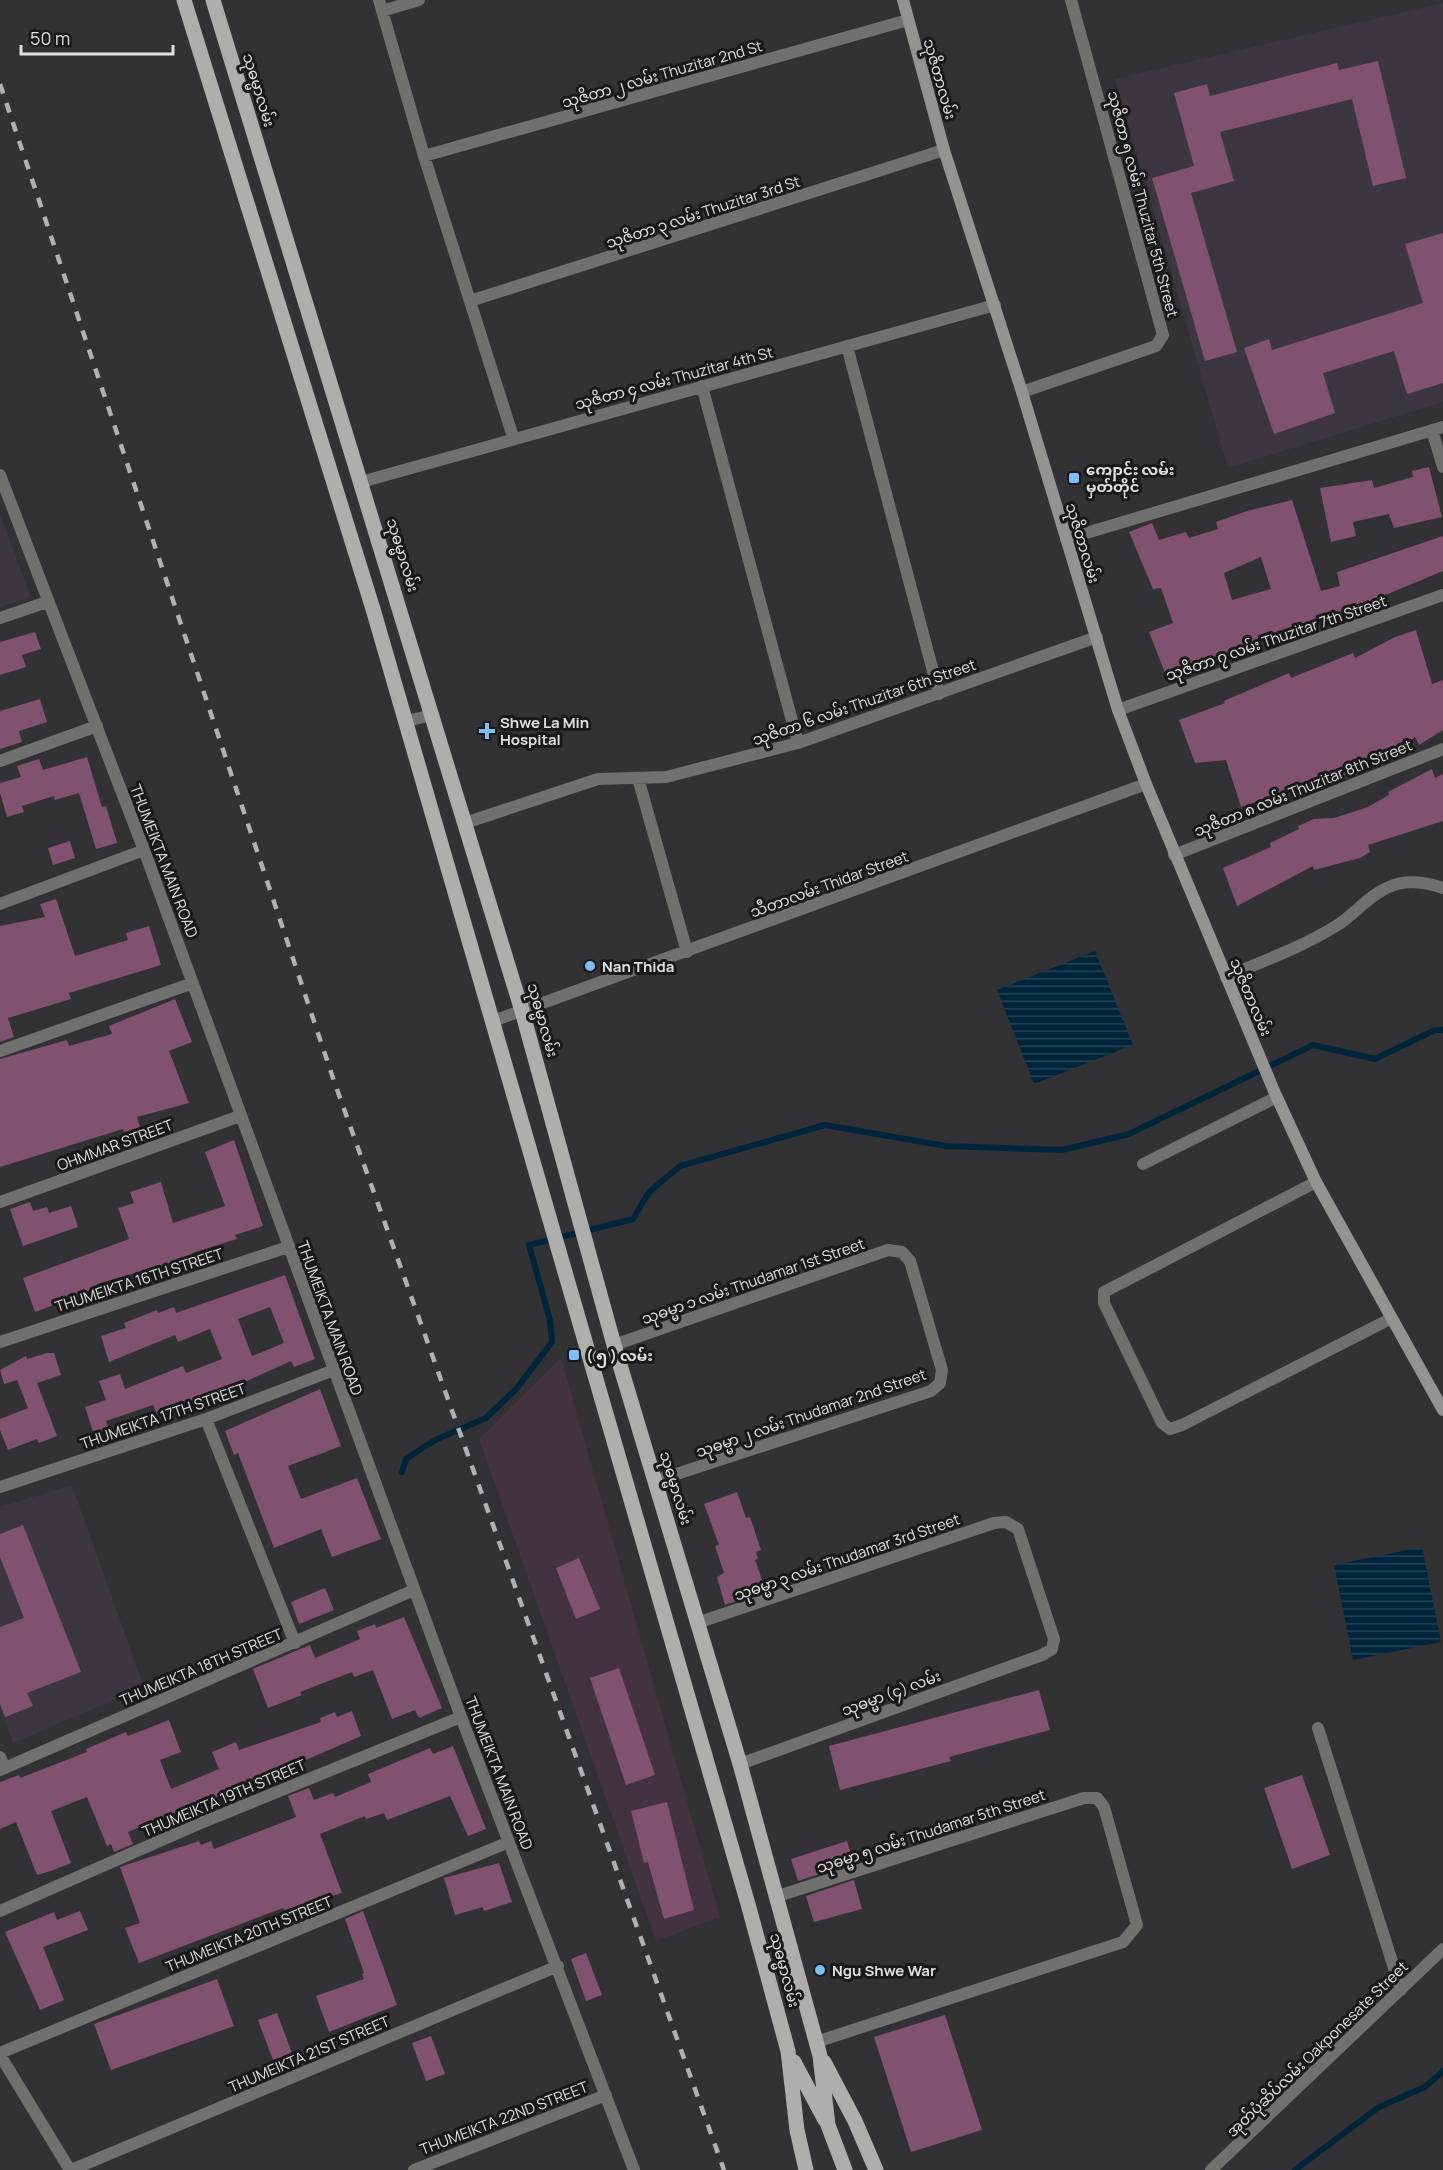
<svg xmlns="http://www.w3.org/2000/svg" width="1443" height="2170" viewBox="0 0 1443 2170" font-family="Manrope,'Noto Sans Myanmar',sans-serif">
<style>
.commercial{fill:#43333f}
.built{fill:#3c373f}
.water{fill:url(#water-rules)}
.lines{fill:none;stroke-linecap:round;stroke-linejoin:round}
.stream{stroke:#00253a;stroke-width:6}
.building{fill:#805270;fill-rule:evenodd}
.street{stroke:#70706f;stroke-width:12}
.secondary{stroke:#939391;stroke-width:12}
.primary{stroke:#aeaeac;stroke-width:15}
.rail{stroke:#b1b0b2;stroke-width:4.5;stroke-dasharray:10 10;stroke-linecap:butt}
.poi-dot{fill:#7ebdf9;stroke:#1a191a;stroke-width:2}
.labels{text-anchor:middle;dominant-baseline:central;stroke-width:6;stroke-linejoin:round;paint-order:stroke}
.street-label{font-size:15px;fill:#e0dfe1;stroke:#1a191a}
.poi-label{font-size:15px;font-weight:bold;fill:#e0dfe1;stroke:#1a191a;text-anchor:start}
</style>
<defs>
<pattern id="water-rules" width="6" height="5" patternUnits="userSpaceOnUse" patternTransform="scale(1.5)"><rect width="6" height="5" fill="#00253a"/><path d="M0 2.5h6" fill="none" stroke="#254456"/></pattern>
</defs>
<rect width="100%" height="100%" fill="#323133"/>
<path class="commercial" d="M561 1358 720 1917 656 1941 479 1439Z"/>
<path class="built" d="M1443 3V402L1228 468 1115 79Z
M0 514 31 597 0 607Z
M72 1485 144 1687 13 1743 0 1708V1507Z"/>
<path class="water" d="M1095 951 1133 1045 1034 1084 997 990Z
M1422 1547 1441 1642 1353 1660 1334 1565Z"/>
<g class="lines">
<path class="stream" d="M402 1472 406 1459 435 1440 486 1418 517 1388 552 1342 550 1320 529 1245 633 1219 649 1192 680 1166 825 1125 946 1146 1062 1150 1129 1134 1313 1045 1375 1059 1435 1030H1443
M1295 2170 1379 2107 1425 2087 1443 2071"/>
</g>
<path class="building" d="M1378 61 1406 178 1373 186 1352 99 1220 132 1234 181 1191 193 1237 352 1205 361 1152 178 1194 166 1174 93 1207 84 1210 96 1337 63 1339 70Z
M1443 233V383L1407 394 1394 351 1323 373 1335 413 1274 434 1244 348 1269 339 1272 350 1423 303 1405 244Z
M1429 467 1442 517 1394 528 1389 514 1353 522 1356 536 1331 542 1320 488 1372 480 1374 488 1413 477 1412 471Z
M1292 500 1321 591 1340 586 1337 572 1443 536V571L1354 608 1263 636 1264 639 1236 647 1238 652 1201 668 1165 673 1149 632 1173 623 1161 588 1153 589 1129 532 1152 523 1159 540 1186 532 1189 538 1218 529 1216 522 1247 511ZM1261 557 1271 589 1232 600 1224 573Z
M1416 630 1432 684 1443 680V730L1419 745 1415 737 1380 761 1330 781 1328 777 1241 807 1226 760 1195 763 1179 720 1225 703 1224 701 1289 673 1291 678 1353 653 1355 658 1395 637Z
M35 632 41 649 22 655 26 667 0 675V642Z
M40 699 47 722 19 731 22 742 0 749V711Z
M87 757 102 807 106 806 117 843 96 849 79 793 55 800 54 796 22 806 24 812 7 817 0 793V783L21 777 17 766 39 759 43 770Z
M1432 769 1435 778 1443 774V821L1368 845 1370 852 1360 858 1314 870 1313 866 1237 906 1223 868 1271 847 1270 843 1299 829 1298 826 1314 819 1334 818 1368 807 1389 795 1388 792Z
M70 841 75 858 53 865 48 848Z
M56 899 75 956 128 940 126 933 149 926 161 965 69 993 71 999 8 1018 14 1037 0 1042V926L45 917 40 904Z
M175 999 192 1042 169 1051 189 1103 137 1117 140 1127 124 1132 123 1129 0 1167V1059L67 1040 69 1046 112 1034 109 1026Z
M234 1140 263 1226 235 1235 237 1239 192 1253 196 1264 150 1277 148 1269 97 1284 98 1288 80 1293 82 1298 65 1304 64 1301 35 1312 23 1278 129 1239 118 1208 134 1203 130 1192 161 1182 173 1223 225 1206 205 1152Z
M30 1202 33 1211 47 1207 49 1213 71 1206 78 1227 23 1246 10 1209Z
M285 1275 315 1359 294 1367 291 1361 205 1400 203 1396 157 1414 153 1405 106 1421 109 1430 94 1435 85 1407 106 1400 99 1381 120 1374 125 1389 183 1366 186 1373 222 1359 210 1329 178 1342 175 1335 109 1362 101 1336 126 1328 124 1323 157 1310 158 1313 174 1307 176 1313ZM270 1307 284 1343 252 1356 238 1319Z
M47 1353H54L61 1375 37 1383 57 1436 39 1443 37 1439 8 1450 0 1430V1419L28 1408 17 1380 4 1384 0 1370 26 1356 27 1359Z
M320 1389 341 1446 288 1466 301 1499 357 1478 381 1539 332 1557 321 1529 274 1548 238 1453 234 1455 225 1431Z
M737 1492 746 1518 750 1517 761 1550 756 1552 758 1559 755 1560 766 1591 725 1605 717 1577 724 1573 715 1546 719 1545 704 1504Z
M23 1525 81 1672 27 1693 33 1706 5 1717 0 1704V1627L24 1618 0 1557V1534Z
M579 1558 600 1609 576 1619 556 1568Z
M325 1588 334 1610 299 1624 291 1602Z
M404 1617 442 1708 419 1718 415 1710 392 1719 373 1670 354 1677 352 1672 300 1692 302 1695 268 1708 253 1669 310 1645 315 1658 360 1639 357 1631 375 1624 376 1628Z
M619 1668 655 1775 626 1785 590 1678Z
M1039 1690 1050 1730 949 1757 951 1761 840 1790 829 1746Z
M352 1711 361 1736 299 1763 303 1773 282 1781 279 1774 176 1812 128 1832 133 1844 114 1852 111 1844 107 1846 87 1797 51 1811 71 1863 51 1871 37 1875 16 1822 0 1829V1782L19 1775 20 1778 87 1752 86 1749 126 1732 128 1736 169 1720 181 1752 160 1760 171 1789 219 1769 212 1752 236 1742 239 1750 321 1722 320 1718 335 1712 337 1717Z
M453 1746 486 1829 468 1836 450 1796 387 1820 384 1813 366 1819 365 1816 320 1834 342 1893 284 1910 283 1908 139 1963 125 1928 140 1923 120 1867 199 1841 201 1845 211 1841 214 1849 296 1817 288 1796 309 1788 314 1800 333 1793 335 1797 371 1782 368 1774 430 1748 433 1754Z
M1302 1775 1330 1855 1292 1869 1264 1788Z
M667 1802 694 1910 664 1919 648 1862 644 1863 631 1811Z
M847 1841 854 1863 798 1881 791 1859Z
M499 1863 512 1902 484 1911 483 1907 455 1915 444 1878Z
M854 1880 862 1909 814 1922 806 1896Z
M80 1911 88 1930 43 1947 64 2000 40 2010 5 1932 54 1912 57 1920Z
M363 1911 397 2005 329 2032 316 1996 364 1979 362 1974 364 1973 345 1919Z
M586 1953 602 1995 586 2001 571 1959Z
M217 1979 234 2026 111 2070 94 2024Z
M277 2013 292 2053 273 2060 258 2020Z
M945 2015 982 2130 911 2152 874 2037Z
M431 2036 445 2074 426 2081 412 2043Z"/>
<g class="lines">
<path class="street" d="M379 0 424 156 513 437
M382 11 419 0
M424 156 908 20
M470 301 944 150
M847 346 939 694
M702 386 798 743
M1022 392 1156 346 1163 335 1071 0
M1432 430 1443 467
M0 475 144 850 461 1717 634 2170
M361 482 995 305
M1066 539 1443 427
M0 618 47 602
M1118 710 1443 595
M406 721 433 715
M0 761 97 726
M638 778 687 952
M465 823 598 779 666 777 798 743 1097 637
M1174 855 1443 749
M0 904 144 850
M1226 977C1263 961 1302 947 1336 926 1354 915 1369 895 1389 887 1406 879 1425 882 1443 888
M493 1021 1146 784
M0 1051 193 983
M1143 1164 1277 1097
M1316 1182 1104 1292V1303L1162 1423 1170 1429 1182 1425 1390 1319
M0 1202 240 1116
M0 1342 288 1247
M614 1345 888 1250 902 1252 910 1261 942 1370 940 1383 931 1391 655 1481
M206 1419 295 1643
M0 1487 206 1419 334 1370
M697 1623 994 1523 1006 1522 1018 1529 1054 1639 1052 1649 1042 1655 740 1764
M1318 1728 1401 1990
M0 1757 5 1768
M0 1770 414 1590
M775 1897 1084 1798H1097L1104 1807 1137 1925 1123 1942 816 2042
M0 1911 196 1825 461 1717
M0 2053 509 1842
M0 2055 70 2170
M71 2170 558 1966
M414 2170 606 2095
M1211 2170 1443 1949"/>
<path class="secondary" d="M903 0 944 150 1022 392 1118 710 1146 784 1274 1091 1316 1182 1443 1410"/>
<path class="primary" d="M184 0 373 609 748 1904 788 2051 797 2130 806 2170
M213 0 522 1011 614 1345 740 1764 820 2056 828 2125 845 2170
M794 2062 825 2120
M824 2062 855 2121 876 2170"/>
<path class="rail" d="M0 84 334 1081 724 2170"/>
</g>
<g class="poi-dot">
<rect x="1068" y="472" width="12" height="12" rx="3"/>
<path d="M484 722h6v6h6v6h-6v6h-6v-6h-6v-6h6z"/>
<circle cx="590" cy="966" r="6"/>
<rect x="568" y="1349" width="12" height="12" rx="3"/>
<circle cx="820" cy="1970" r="6"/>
</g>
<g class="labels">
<g class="street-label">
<text transform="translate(662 74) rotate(-16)">သုဇိတာ ၂ လမ်း Thuzitar 2nd St</text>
<text transform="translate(940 79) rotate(74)">သုဇိတာလမ်း</text>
<text transform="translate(259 90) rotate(73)">သုဓမ္မာလမ်း</text>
<text transform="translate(1143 204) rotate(75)">သုဇိတာ ၅ လမ်း Thuzitar 5th Street</text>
<text transform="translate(703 212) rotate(-18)">သုဇိတာ ၃ လမ်း Thuzitar 3rd St</text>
<text transform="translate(674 378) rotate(-15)">သုဇိတာ ၄ လမ်း Thuzitar 4th St</text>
<text transform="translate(1083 543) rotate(73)">သုဇိတာလမ်း</text>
<text transform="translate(403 555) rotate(73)">သုဓမ္မာလမ်း</text>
<text transform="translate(1276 638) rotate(-19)">သုဇိတာ ၇ လမ်း Thuzitar 7th Street</text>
<text transform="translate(864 702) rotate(-19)">သုဇိတာ ၆ လမ်း Thuzitar 6th Street</text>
<text transform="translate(1303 788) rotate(-22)">သုဇိတာ ၈ လမ်း Thuzitar 8th Street</text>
<text transform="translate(164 861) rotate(69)">THUMEIKTA MAIN ROAD</text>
<text transform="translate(829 884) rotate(-20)">သီတာလမ်း Thidar Street</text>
<text transform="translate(1251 997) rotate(67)">သုဇိတာလမ်း</text>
<text transform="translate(543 1020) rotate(74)">သုဓမ္မာလမ်း</text>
<text transform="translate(115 1145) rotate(-20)">OHMMAR STREET</text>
<text transform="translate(139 1280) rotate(-18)">THUMEIKTA 16TH STREET</text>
<text transform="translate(753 1281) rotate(-19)">သုဓမ္မာ ၁ လမ်း Thudamar 1st Street</text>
<text transform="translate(330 1318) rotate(70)">THUMEIKTA MAIN ROAD</text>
<text transform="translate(811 1413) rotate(-19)">သုဓမ္မာ ၂ လမ်း Thudamar 2nd Street</text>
<text transform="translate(163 1416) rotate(-19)">THUMEIKTA 17TH STREET</text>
<text transform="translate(676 1488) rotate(73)">သုဓမ္မာလမ်း</text>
<text transform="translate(847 1557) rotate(-19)">သုဓမ္မာ ၃ လမ်း Thudamar 3rd Street</text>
<text transform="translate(201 1667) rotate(-23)">THUMEIKTA 18TH STREET</text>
<text transform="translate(891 1693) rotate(-20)">သုဓမ္မာ (၄) လမ်း</text>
<text transform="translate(499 1773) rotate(69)">THUMEIKTA MAIN ROAD</text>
<text transform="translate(224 1798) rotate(-23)">THUMEIKTA 19TH STREET</text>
<text transform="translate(931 1831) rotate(-18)">သုဓမ္မာ ၅ လမ်း Thudamar 5th Street</text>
<text transform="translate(249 1934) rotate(-22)">THUMEIKTA 20TH STREET</text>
<text transform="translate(785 1970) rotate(75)">သုဓမ္မာလမ်း</text>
<text transform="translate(1317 2049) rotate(-44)">အုတ်ပုံဆိပ်လမ်း Oakponesate Street</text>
<text transform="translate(309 2054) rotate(-23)">THUMEIKTA 21ST STREET</text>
<text transform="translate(504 2118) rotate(-21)">THUMEIKTA 22ND STREET</text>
</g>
<g class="poi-label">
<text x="1086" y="469">ကျောင်း လမ်း<tspan x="1086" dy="17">မှတ်တိုင်</tspan></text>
<text x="500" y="722">Shwe La Min<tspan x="500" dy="17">Hospital</tspan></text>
<text x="602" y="966">Nan Thida</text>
<text x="586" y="1355">( ၅ ) လမ်း</text>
<text x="832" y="1970">Ngu Shwe War</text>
</g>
</g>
<path d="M21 45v9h152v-9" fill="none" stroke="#e0dfe1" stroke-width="3"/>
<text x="30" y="45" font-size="18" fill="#e0dfe1" stroke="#1a191a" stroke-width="4.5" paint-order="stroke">50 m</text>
</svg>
